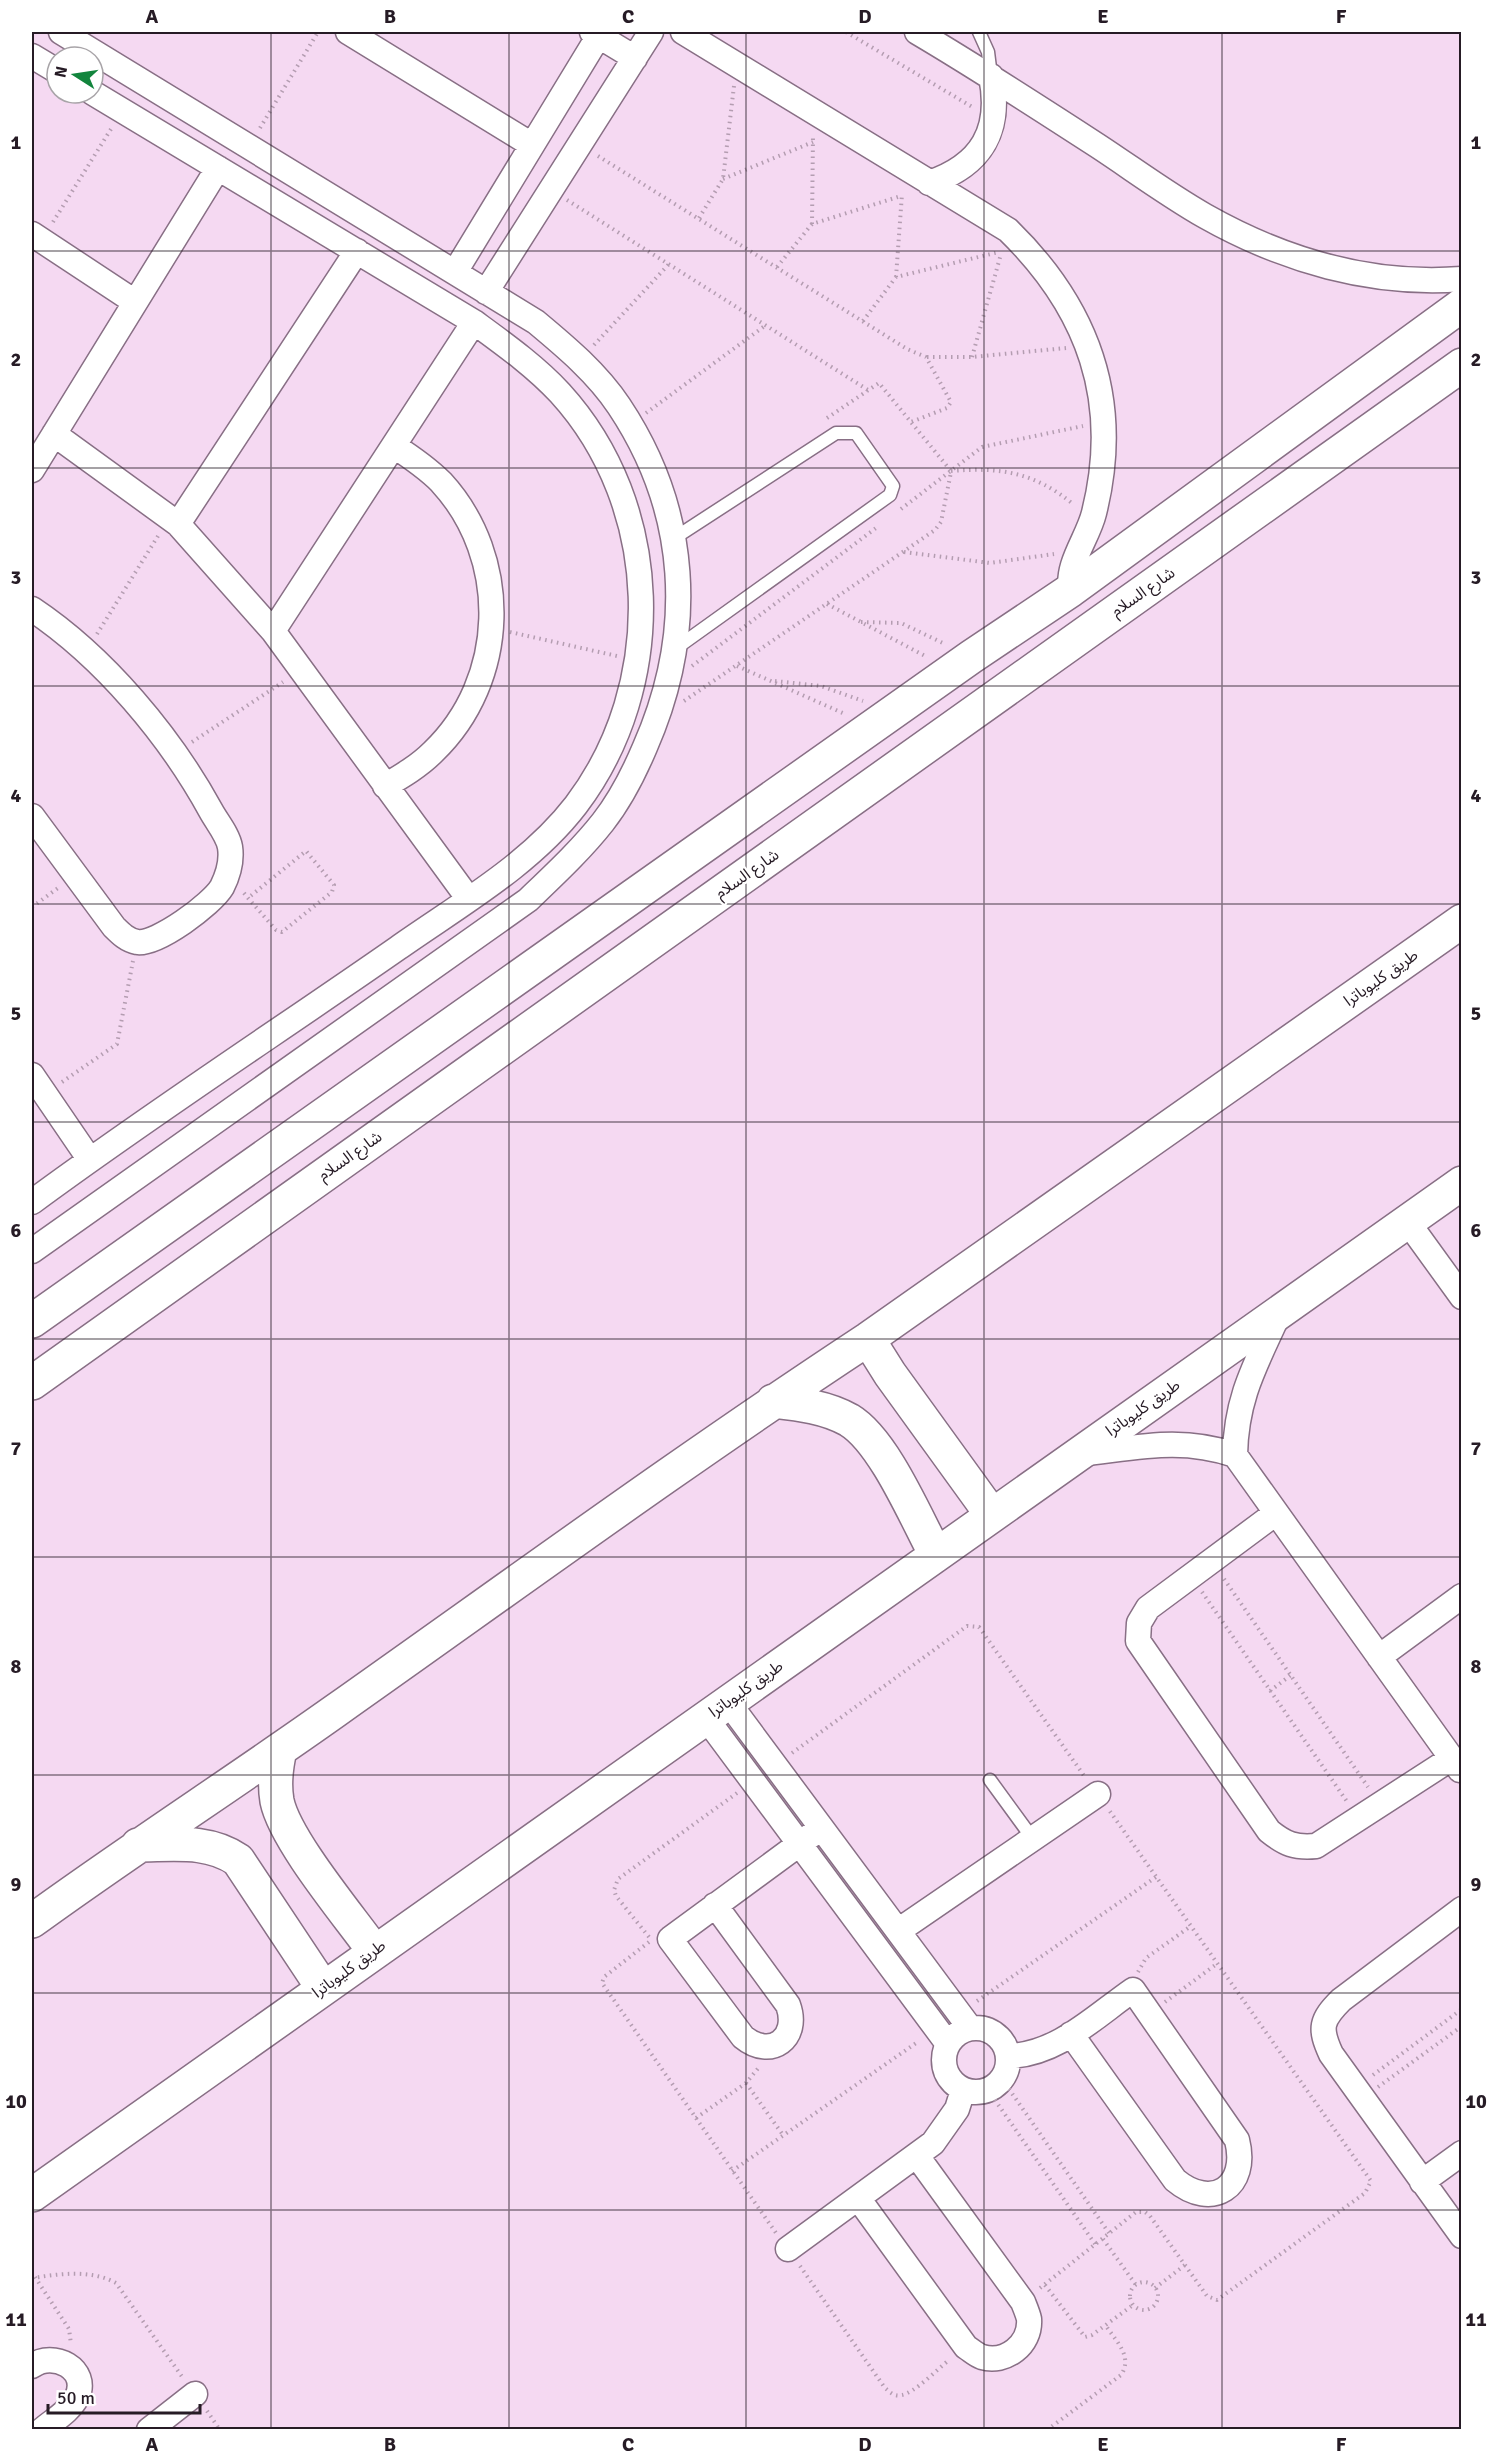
<svg xmlns="http://www.w3.org/2000/svg" width="1493" height="2461" viewBox="0 0 1493 2461" font-family="Signika,'Noto Sans Arabic',sans-serif">
<style>
.lines{fill:none;stroke-linecap:round;stroke-linejoin:round}
.service-casing{stroke:#886f85;stroke-width:15}
.minor-casing{stroke:#886f85;stroke-width:27}
.secondary-casing{stroke:#886f85;stroke-width:36}
.path{stroke:#b49db1;stroke-width:4;stroke-dasharray:1.5 4.5;stroke-linecap:butt}
.service{stroke:#fff;stroke-width:12}
.minor{stroke:#fff;stroke-width:24}
.secondary{stroke:#fff;stroke-width:33}
.grid{fill:none;stroke:#261b25;stroke-width:1.5;stroke-opacity:0.55}
.labels{text-anchor:middle;dominant-baseline:central;stroke-width:4.5;stroke-linejoin:round;paint-order:stroke}
.street-label{font-size:16px;fill:#261b25;stroke:#fff}
.neatline{fill:none;stroke:#261b25;stroke-width:2}
.grid-label{font-size:20px;text-anchor:middle;font-weight:bold;fill:#261b25}
</style>
<rect width="100%" height="100%" fill="#f5d9f2"/>
<g class="lines">
<defs>
<path id="service" d="M979 32 988 52 991 76
M673 539 836 433H856L893 486 890 495 675 649
M990 1780 1033 1839"/>
<path id="minor" d="M348 32 532 145
M592 32 635 58
M683 32 1008 230C1089 309 1122 401 1094 513 1088 538 1066 564 1071 590
M917 32C978 68 1038 107 1098 146 1133 169 1168 195 1205 216 1283 260 1371 286 1462 279
M32 56 57 71
M929 183C982 165 1002 130 991 76
M32 234 135 302
M455 272 601 32
M486 292 651 32
M54 434 178 524 273 631 468 898
M32 470 218 168
M178 524 357 251
M32 609C104 657 170 736 211 811 217 822 228 835 230 847 232 860 228 875 222 887 212 904 157 945 137 942 127 940 121 934 114 927L32 816
M273 631 474 322
M385 786C402 776 419 766 433 752 508 680 511 558 441 482 427 468 411 457 394 446
M32 1075 90 1160
M32 1202C151 1114 276 1033 398 948 459 905 530 865 576 805 667 685 663 506 560 393 535 366 504 344 474 322L93 93
M1407 1221 1462 1297
M32 1251 528 900C554 875 581 850 603 822 621 799 634 773 645 747 696 631 689 511 619 406 597 373 566 347 536 322L61 32
M1080 1454C1136 1448 1180 1436 1235 1455L1460 1770
M1235 1455C1236 1397 1256 1364 1279 1313
M1276 1513 1148 1608 1139 1623 1138 1641 1269 1831C1285 1844 1295 1848 1316 1846L1452 1758
M1379 1657 1462 1596
M728 1702 970 2028
M706 1718 948 2044
M715 1905 788 2005C800 2038 771 2060 743 2037L670 1939 821 1828
M1462 1909 1341 2000C1321 2020 1319 2028 1331 2054L1462 2236
M898 1931 1098 1794
M944 2060a32 32 0 1 1 64 0a32 32 0 1 1-64 0Z
M1008 2056C1057 2055 1094 2017 1133 1990L1237 2140C1249 2187 1212 2211 1175 2180L1071 2034
M1422 2182 1462 2153
M858 2198 966 2347C971 2350 976 2355 982 2357 1005 2364 1031 2345 1029 2319 1028 2314 1025 2307 1023 2302L917 2156
M788 2249 933 2143 957 2109 963 2090
M32 2366C53 2350 90 2369 77 2397 70 2411 54 2420 42 2430
M149 2430 195 2394"/>
<path id="secondary" d="M32 1321 971 657 1071 590 1462 305
M868 1339 890 1374 992 1515
M32 1383 1462 365
M773 1401C799 1404 826 1407 849 1420 884 1441 916 1518 936 1555
M280 1750C276 1767 274 1784 277 1801 285 1840 349 1916 374 1951
M138 1845C172 1845 208 1839 238 1860L323 1988
M32 1921C131 1849 235 1782 335 1711 512 1586 687 1458 868 1339L1462 921
M32 2195 1462 1183"/>
</defs>
<use href="#service" class="service-casing"/>
<use href="#minor" class="minor-casing"/>
<use href="#secondary" class="secondary-casing"/>
<path class="path" d="M846 32 974 108
M260 128 318 32
M598 156 907 349 926 357 951 402 947 408 911 422
M723 179 813 142
M567 200 868 390
M699 218 723 179 734 86
M53 222 111 129
M812 224 813 135
M777 267 812 224 901 196
M896 277 902 194
M863 321 896 277 999 252
M594 345 669 264
M927 357H972L1066 348
M972 357 1001 254
M646 413 766 325
M827 418 879 383 951 471
M951 471C1000 467 1034 472 1073 504
M901 509 982 447 1083 426
M904 552 990 563 1054 554
M827 604 927 657
M861 622 901 623 945 644
M510 632 617 656
M97 634 158 536
M692 666 876 528
M737 666 845 714
M775 681 821 686 863 701
M684 701 935 530 941 522 951 472
M192 742 283 682
M244 893 248 898 276 930 282 932 332 892 334 885 306 851 248 898
M32 907 58 888
M62 1082 117 1044 133 961
M1224 1579 1368 1787
M1202 1592 1348 1803
M1270 1691 1291 1675
M792 1753 967 1626 979 1627 1085 1777
M649 1937 616 1896 614 1890 618 1879 737 1793
M649 1942 604 1977 602 1983 776 2233
M1138 1972 1146 1958 1191 1926
M977 2001 1156 1877
M1165 2002 1218 1963
M1373 2075 1462 2009
M1002 2079 1109 2233
M746 2083 783 2135
M1378 2087 1462 2026
M988 2090 1095 2244
M696 2118 746 2083 760 2066
M732 2171 919 2041
M1103 2239 1136 2285
M800 2266 885 2388C890 2392 894 2397 902 2395 914 2393 938 2369 949 2360
M35 2277 69 2329 71 2344
M32 2278C60 2274 90 2269 116 2283L183 2378
M1130 2296a14 14 0 1 1 28 0a14 14 0 1 1-28 0Z
M1045 2285 1085 2337 1092 2335 1133 2305
M1040 2288 1136 2212H1145L1150 2216 1207 2296 1217 2300 1365 2193 1371 2181 1109 1810
M1155 2288 1185 2265
M207 2411 220 2430
M1047 2430 1121 2375C1133 2357 1117 2342 1106 2326"/>
<use href="#service" class="service"/>
<use href="#minor" class="minor"/>
<use href="#secondary" class="secondary"/>
</g>
<path class="grid" d="M271 32V2430M509 32V2430M746 32V2430M984 32V2430M1222 32V2430M32 251H1462M32 468H1462M32 686H1462M32 904H1462M32 1122H1462M32 1339H1462M32 1557H1462M32 1775H1462M32 1993H1462M32 2210H1462"/>
<g class="labels">
<g class="street-label">
<text transform="translate(1143 592) rotate(-35)">شارع السلام</text>
<text transform="translate(747 874) rotate(-35)">شارع السلام</text>
<text transform="translate(1381 978) rotate(-35)">طريق كليوباترا</text>
<text transform="translate(350 1156) rotate(-35)">شارع السلام</text>
<text transform="translate(1143 1408) rotate(-35)">طريق كليوباترا</text>
<text transform="translate(746 1689) rotate(-35)">طريق كليوباترا</text>
<text transform="translate(349 1969) rotate(-36)">طريق كليوباترا</text>
</g>
</g>
<rect width="1493" height="2461" fill="none" stroke="#ffffff" stroke-width="66"/>
<g transform="translate(75 75) rotate(282)"><circle r="28" fill="#ffffff" stroke="#a8a4a8" stroke-width="1.5"/>
<path d="M0-4.5L10 22L0 15L-10 22Z" fill="#12853d"/>
<text y="-9" font-size="16" font-weight="bold" text-anchor="middle" fill="#261b25">N</text>
</g>
<path d="M48 2404v9h152v-9" fill="none" stroke="#261b25" stroke-width="3"/>
<text x="57" y="2404" font-size="18" fill="#261b25" stroke="#ffffff" stroke-width="4.5" paint-order="stroke">50 m</text>
<rect x="33" y="33" width="1427" height="2395" class="neatline"/>
<g class="grid-label">
<text x="152" y="23">A</text>
<text x="390" y="23">B</text>
<text x="628" y="23">C</text>
<text x="865" y="23">D</text>
<text x="1103" y="23">E</text>
<text x="1341" y="23">F</text>
<text x="16" y="149">1</text>
<text x="1476" y="149">1</text>
<text x="16" y="366">2</text>
<text x="1476" y="366">2</text>
<text x="16" y="584">3</text>
<text x="1476" y="584">3</text>
<text x="16" y="802">4</text>
<text x="1476" y="802">4</text>
<text x="16" y="1020">5</text>
<text x="1476" y="1020">5</text>
<text x="16" y="1237">6</text>
<text x="1476" y="1237">6</text>
<text x="16" y="1455">7</text>
<text x="1476" y="1455">7</text>
<text x="16" y="1673">8</text>
<text x="1476" y="1673">8</text>
<text x="16" y="1891">9</text>
<text x="1476" y="1891">9</text>
<text x="16" y="2108">10</text>
<text x="1476" y="2108">10</text>
<text x="16" y="2326">11</text>
<text x="1476" y="2326">11</text>
<text x="152" y="2451">A</text>
<text x="390" y="2451">B</text>
<text x="628" y="2451">C</text>
<text x="865" y="2451">D</text>
<text x="1103" y="2451">E</text>
<text x="1341" y="2451">F</text>
</g>
</svg>
